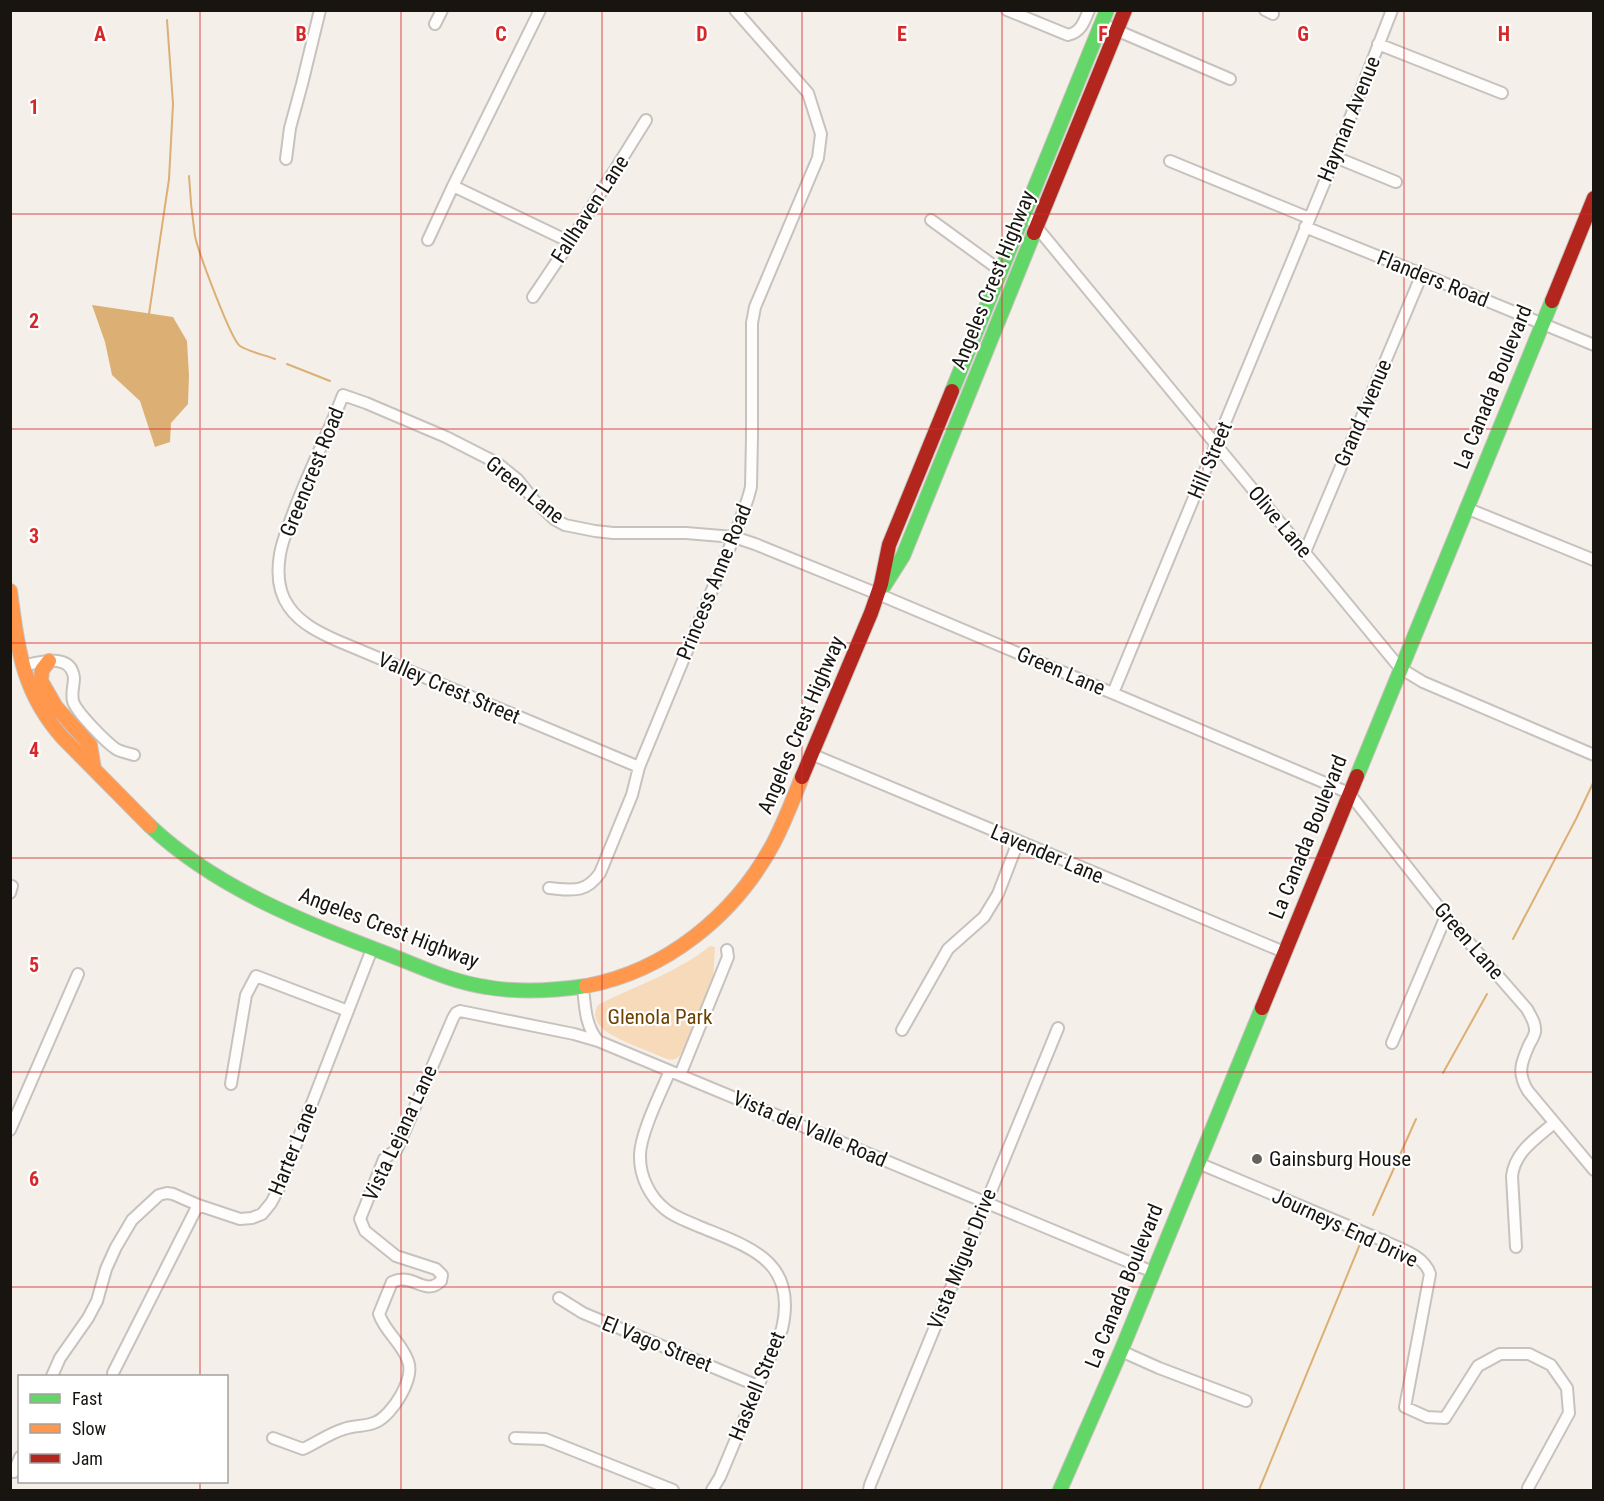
<svg xmlns="http://www.w3.org/2000/svg" width="1604" height="1501" viewBox="0 0 1604 1501" font-family="'Roboto Condensed',sans-serif">
<style>
.green{fill:#f6dab9}
.water{fill:#dcaf74}
.lines{fill:none;stroke-linecap:round;stroke-linejoin:round}
.stream{stroke:#dcaf74;stroke-width:2}
.street-casing{stroke:#c7c2be;stroke-width:14}
.fast-casing{stroke:#c7c2be;stroke-width:16}
.slow-casing{stroke:#c7c2be;stroke-width:16}
.jam-casing{stroke:#c7c2be;stroke-width:16}
.street{stroke:#fefdfc;stroke-width:10}
.fast{stroke:#63d668;stroke-width:14}
.slow{stroke:#ff974d;stroke-width:14}
.jam{stroke:#b3261e;stroke-width:14}
.grid{fill:none;stroke:#d62828;stroke-width:1.5;stroke-opacity:0.55}
.poi-dot{fill:#65615d;stroke:#fff;stroke-width:2}
.labels{text-anchor:middle;dominant-baseline:central;stroke-width:4.5;stroke-linejoin:round;paint-order:stroke}
.street-label{font-size:21px;fill:#181511;stroke:#fff}
.park-label{font-size:21px;fill:#6b4200;stroke:#fff}
.poi-label{font-size:21px;fill:#181511;stroke:#fff;text-anchor:start}
.grid-label{font-size:20px;text-anchor:middle;font-weight:bold;fill:#d62828;stroke:#fff;stroke-width:4.5;stroke-linejoin:round;paint-order:stroke}
</style>
<rect width="100%" height="100%" fill="#f5efe9"/>
<path class="green" d="M710 946 715 947 713 982 685 1048C681 1055 676 1062 667 1059 656 1055 646 1050 635 1046 620 1039 585 1027 598 1005 636 985 677 973 710 946Z"/>
<path class="water" d="M92 305 173 317 187 341 189 376 188 404 171 423 170 442 155 447 140 401 112 375 105 342Z"/>
<g class="lines">
<path class="stream" d="M189 176C190 196 192 216 195 236 198 251 231 340 240 346 250 352 264 355 275 359
M149 314 169 179 173 104 167 20
M287 364 330 381
M1513 939 1576 819 1594 781
M1443 1073 1487 994
M1373 1215 1416 1119
M1259 1490 1360 1244"/>
<defs>
<path id="street" d="M1007 10 1068 35C1081 32 1084 22 1089 10
M1265 10 1273 14
M435 24 442 10
M1102 24 1230 79
M1378 44 1502 93
M1335 157 1396 182
M286 159 290 128 302 84 320 10
M1170 161 1309 218
M453 186 570 242
M1025 213 1400 668 1423 682 1594 755
M931 220 1001 271
M1305 227 1422 274 1594 345
M428 240 453 186 540 10
M533 297 570 242 646 120
M1466 508 1594 560
M1305 552 1422 274
M23 666C39 662 71 652 74 678 74 686 71 693 73 701 76 712 106 742 116 749 121 752 128 753 134 755
M1113 693 1335 157 1392 10
M811 754 1284 952
M639 767 338 641C320 633 301 624 289 607 278 592 277 572 280 554 282 542 287 530 291 519 306 476 327 437 343 395L366 403 446 437 497 463 518 480 534 500 554 519 565 525 595 531 613 533H686L734 537 755 544 878 594 1349 793 1446 916 1527 1009C1531 1017 1536 1023 1535 1032 1534 1037 1531 1041 1529 1045 1521 1063 1517 1073 1528 1091L1594 1170
M549 888C572 890 585 894 600 873L632 795 639 767 734 537 748 498 751 487 752 436V323L755 307 818 158 821 134 808 93 735 10
M10 893 12 886
M583 987C585 1006 585 1025 598 1041
M902 1030 948 949 984 917 998 894 1018 842
M1392 1043 1446 916
M670 1071C661 1092 639 1136 640 1157 640 1177 650 1197 665 1209 674 1217 687 1221 698 1226 749 1247 798 1260 782 1329L720 1477 712 1490
M680 1075 728 957 727 950
M231 1084 246 995 256 976 348 1011
M10 1130 78 974
M1198 1163 1384 1241C1400 1249 1424 1255 1430 1274L1405 1407 1427 1417 1445 1418 1478 1366 1500 1354H1529L1551 1365 1567 1388 1569 1413 1528 1488V1490
M1516 1247 1512 1176C1515 1151 1537 1138 1554 1123
M559 1298 583 1313 758 1386
M1121 1351 1159 1368 1246 1401
M113 1373 198 1205
M52 1376 60 1358 88 1318 97 1301 106 1269 116 1247 132 1220 159 1195 167 1193 173 1194 198 1205 240 1219 252 1218 262 1214 271 1203 279 1188 372 949
M273 1438 303 1449C316 1443 330 1433 344 1429 354 1425 366 1427 376 1422 392 1415 415 1379 408 1361 402 1343 385 1332 379 1314L392 1282C414 1272 424 1297 441 1281L442 1275 436 1269 396 1256 365 1231 360 1219 384 1159 397 1149 453 1018 456 1013 460 1011 574 1034 598 1041 1153 1272
M515 1438 545 1439 673 1490
M14 1472 20 1457
M869 1490 870 1485C933 1333 994 1180 1058 1028"/>
<path id="fast" d="M952 391 1107 10
M884 586 903 556 1034 233
M1357 776 1552 301
M150 826C217 889 306 923 390 955 421 967 452 982 486 987 519 993 552 991 586 986
M1060 1490 1121 1351 1262 1008"/>
<path id="slow" d="M10 591C18 649 22 692 63 738L150 826
M49 661 42 670 41 681 56 707 90 745 94 769
M586 986C666 971 735 915 773 844 784 823 793 800 802 777"/>
<path id="jam" d="M1034 233 1125 10
M1552 301 1594 198
M802 777 871 613 881 584 889 545 952 391
M1262 1008 1357 776"/>
</defs>
<use href="#street" class="street-casing"/>
<use href="#fast" class="fast-casing"/>
<use href="#slow" class="slow-casing"/>
<use href="#jam" class="jam-casing"/>
<use href="#street" class="street"/>
<use href="#fast" class="fast"/>
<use href="#slow" class="slow"/>
<use href="#jam" class="jam"/>
</g>
<path class="grid" d="M200 10V1376M401 10V1490M602 10V1490M802 10V1490M1002 10V1490M1203 10V1490M1404 10V1490M10 214H1594M10 429H1594M10 643H1594M10 858H1594M10 1072H1594M10 1287H1594M200 1482V1490"/>
<circle class="poi-dot" cx="1257" cy="1159" r="6"/>
<g class="labels">
<g class="street-label">
<text transform="translate(1349 119) rotate(-68)">Hayman Avenue</text>
<text transform="translate(590 209) rotate(-57)">Fallhaven Lane</text>
<text transform="translate(1433 279) rotate(22)">Flanders Road</text>
<text transform="translate(993 280) rotate(-68)">Angeles Crest Highway</text>
<text transform="translate(1493 387) rotate(-68)">La Canada Boulevard</text>
<text transform="translate(1363 413) rotate(-67)">Grand Avenue</text>
<text transform="translate(1210 460) rotate(-67)">Hill Street</text>
<text transform="translate(312 472) rotate(-68)">Greencrest Road</text>
<text transform="translate(525 490) rotate(39)">Green Lane</text>
<text transform="translate(1280 522) rotate(50)">Olive Lane</text>
<text transform="translate(714 582) rotate(-68)">Princess Anne Road</text>
<text transform="translate(1061 671) rotate(23)">Green Lane</text>
<text transform="translate(449 688) rotate(23)">Valley Crest Street</text>
<text transform="translate(801 725) rotate(-67)">Angeles Crest Highway</text>
<text transform="translate(1308 837) rotate(-68)">La Canada Boulevard</text>
<text transform="translate(1047 854) rotate(23)">Lavender Lane</text>
<text transform="translate(389 928) rotate(21)">Angeles Crest Highway</text>
<text transform="translate(1469 941) rotate(49)">Green Lane</text>
<text transform="translate(810 1129) rotate(23)">Vista del Valle Road</text>
<text transform="translate(400 1133) rotate(-65)">Vista Lejana Lane</text>
<text transform="translate(293 1149) rotate(-68)">Harter Lane</text>
<text transform="translate(1345 1228) rotate(25)">Journeys End Drive</text>
<text transform="translate(962 1259) rotate(-68)">Vista Miguel Drive</text>
<text transform="translate(1124 1286) rotate(-68)">La Canada Boulevard</text>
<text transform="translate(657 1344) rotate(22)">El Vago Street</text>
<text transform="translate(757 1386) rotate(-68)">Haskell Street</text>
</g>
<g class="park-label">
<text x="660" y="1017">Glenola Park</text>
</g>
<g class="poi-label">
<text x="1269" y="1159">Gainsburg House</text>
</g>
</g>
<g class="grid-label">
<text x="100" y="41">A</text>
<text x="301" y="41">B</text>
<text x="501" y="41">C</text>
<text x="702" y="41">D</text>
<text x="902" y="41">E</text>
<text x="1103" y="41">F</text>
<text x="1303" y="41">G</text>
<text x="1504" y="41">H</text>
<text x="34" y="114">1</text>
<text x="34" y="328">2</text>
<text x="34" y="543">3</text>
<text x="34" y="757">4</text>
<text x="34" y="972">5</text>
<text x="34" y="1186">6</text>
</g>
<rect width="1604" height="1501" fill="none" stroke="#181511" stroke-width="24"/>
<rect x="18" y="1375" width="210" height="108" fill="#ffffff" stroke="#a3a1a0" stroke-width="1.5"/>
<rect x="30" y="1394" width="30" height="9" fill="#63d668" stroke="#a3a1a0" stroke-width="1.5"/>
<text x="72" y="1405" font-size="18" fill="#181511">Fast</text>
<rect x="30" y="1424" width="30" height="9" fill="#ff974d" stroke="#a3a1a0" stroke-width="1.5"/>
<text x="72" y="1435" font-size="18" fill="#181511">Slow</text>
<rect x="30" y="1454" width="30" height="9" fill="#b3261e" stroke="#a3a1a0" stroke-width="1.5"/>
<text x="72" y="1465" font-size="18" fill="#181511">Jam</text>
</svg>
